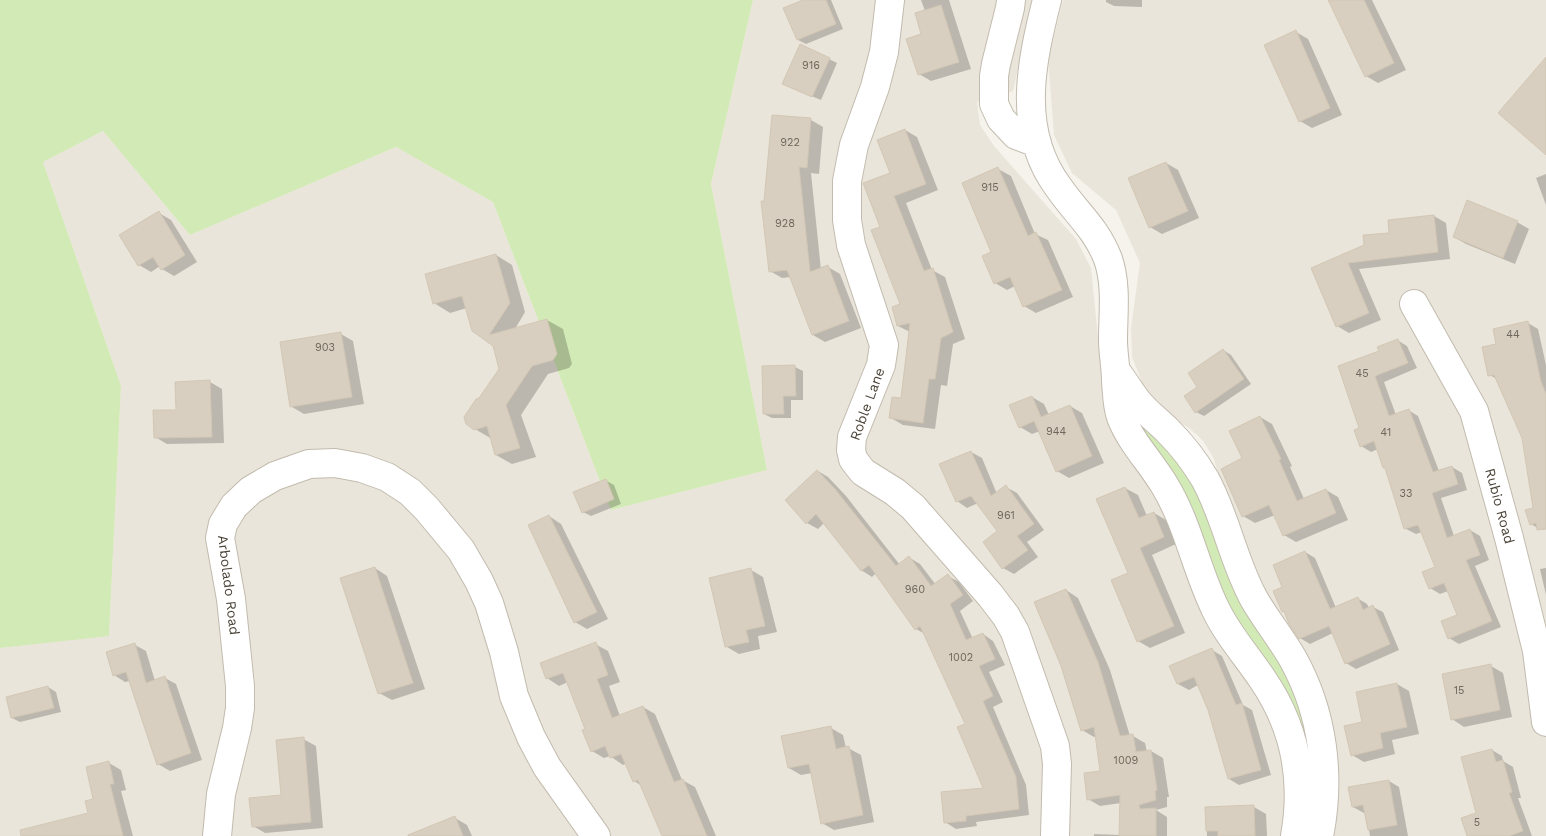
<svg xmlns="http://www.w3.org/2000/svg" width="1546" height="836" viewBox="0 0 1546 836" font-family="'Work Sans',sans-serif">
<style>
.residential{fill:#eae5da}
.green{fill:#d2eab5}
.shadow{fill:#0003}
.building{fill:#d8cfc1;stroke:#d3c7b4}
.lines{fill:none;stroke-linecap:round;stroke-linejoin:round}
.minor-casing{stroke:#c2bbae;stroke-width:30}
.minor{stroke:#fff;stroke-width:28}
.labels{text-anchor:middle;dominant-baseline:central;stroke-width:4;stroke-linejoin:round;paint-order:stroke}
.number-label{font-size:11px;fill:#6e675b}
.street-label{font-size:14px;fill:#4b4439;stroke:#fff}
</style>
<rect width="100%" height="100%" fill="#f6f3ec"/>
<path class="residential" d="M753 0H1033L1013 91 977 102 980 125 994 146 1076 239 1091 268 1103 386 1140 466 1257 685 1291 772 1286 836H0V648L109 635 121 386 43 162 103 131 190 235 396 147 493 202 611 510 767 470 711 184Z
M1063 0H1546V836H1330L1266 598 1221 485 1214 459 1204 442 1197 435 1189 428 1173 419 1147 395 1132 357 1131 328 1140 263 1116 210 1072 173 1054 135 1048 60Z"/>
<path class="green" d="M0 0H753L711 184 767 470 611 510 493 202 396 147 190 235 103 131 43 162 121 386 109 636 0 648Z
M1130 414 1183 456 1314 729 1305 832 1247 641 1219 586 1202 539 1200 527 1182 487Z"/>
<path class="shadow" d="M806 0H831L843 29 806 44 798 40 785 9Z
M921 0H949L971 69 931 81 919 74 925 11Z
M1106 0H1142V7L1114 6 1106 2Z
M1330 0H1372L1406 70 1378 83 1366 76Z
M1296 32 1308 39 1342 115 1312 128 1300 121Z
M829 59 837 63 821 100 792 88Z
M811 120 823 127 819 174 811 173 821 270 828 267 840 274 861 328 825 342 813 335 791 277 782 278 770 271 765 202Z
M905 130 917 137 938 190 906 203 932 270 945 277 965 339 953 344 947 386 941 385 935 429 903 425 891 418 902 400 910 332 898 326 901 305 882 227 891 174Z
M1166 163 1178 170 1199 218 1162 234 1150 227Z
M998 169 1011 176 1035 234 1048 240 1073 297 1036 313 1024 306 1015 286 1007 290 995 283 993 252Z
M1546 174V205L1536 178Z
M159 213 171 220 197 262 174 276 162 269 160 266 151 272 139 265Z
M1434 216 1446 223 1450 259 1359 269 1381 320 1349 333 1337 326 1312 269 1391 234Z
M1517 222 1529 229 1515 264 1466 244 1454 237Z
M496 255 512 265 525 312 515 329 547 320 563 329 572 364 569 368 548 374 521 415 536 457 512 464 496 455 492 439 475 429 480 399 501 369 494 345 467 308 450 313 434 303Z
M1528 323 1538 329 1546 365V529L1541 530 1531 524 1534 508 1523 438 1498 380 1490 375 1498 345Z
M341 334 353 341 364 404 304 414 292 407Z
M1397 340 1407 346 1417 368 1384 382 1396 415 1408 410 1418 416 1439 471 1452 467 1462 473 1467 490 1441 498 1454 536 1470 530 1480 536 1489 560 1475 566 1501 627 1459 644 1449 638 1443 622 1458 616 1448 591 1440 594 1430 588 1436 568 1422 532 1416 534 1406 529 1386 468 1378 449 1371 452 1361 446V428L1381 352Z
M1223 350 1231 355 1251 384 1204 416 1196 412 1199 387Z
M795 367 803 371V400H791V418H772L764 414Z
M210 382 222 389 224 443 167 444 155 437 177 411Z
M1032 397 1044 404 1049 415 1070 406 1082 413 1104 463 1069 478 1057 471 1040 431 1032 434 1020 427Z
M1260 417 1272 424 1292 466 1290 467 1304 499 1326 490 1338 497 1348 520 1296 542 1284 535 1275 515 1255 523 1243 516 1244 459Z
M971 452 982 458 997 494 1006 487 1017 493 1044 530 1027 542 1038 557 1014 574 1003 568 999 532 978 503 967 508 957 501Z
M818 471 828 477 846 496 900 565 910 558 920 564 936 585 948 576 959 582 973 601 960 611 973 639 983 634 993 641 1005 665 989 672 1003 702 993 707 1026 785 1029 815 976 822 977 826 956 829 945 822 985 789 967 725 925 634 916 629 876 573 872 577 861 570 825 522 818 529 807 523Z
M605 480 614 485 621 504 591 516 583 512Z
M1125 488 1138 495 1147 516 1154 513 1166 520 1176 544 1152 555 1185 633 1150 648 1138 641 1130 574Z
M549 516 561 524 608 619 587 629 575 622Z
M1305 552 1315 558 1336 608 1357 598 1367 604 1369 608 1373 607 1383 612 1399 650 1356 669 1346 663 1333 633 1310 644 1300 638 1285 612 1283 611 1284 588Z
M375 568 387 576 425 689 392 700 379 693Z
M1546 568V595L1540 569Z
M751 570 763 577 777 632 758 636 760 649 739 654 727 647Z
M1066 590 1078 598 1110 670 1130 736H1133L1145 743 1147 752 1151 751 1163 758 1169 797H1167V807L1156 810 1167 817V836H1094V834L1121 835V803L1100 806 1088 799 1102 772 1097 736 1094 737 1082 730Z
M595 644 608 651 620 682 609 686 620 716 643 707 655 714 682 780 695 787 716 836H664L642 786 634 781 627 763 623 765 610 756 604 758 592 751 586 730 568 682 559 686 547 678Z
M135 645 146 651 155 681 165 678 176 684 202 760 170 771 158 764 130 681 125 682 114 675Z
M1212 650 1222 656 1243 705 1252 710 1271 775 1239 785 1229 779 1209 710 1198 685 1189 690 1178 684Z
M1491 666 1503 673 1512 717 1464 727 1452 719Z
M1397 684 1409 691 1419 734 1392 740 1395 754 1364 762 1352 755 1364 723Z
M48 687 56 692 61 712 20 722 12 718Z
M831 728 843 735 846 748H848L861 755 874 822 834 830 822 823 812 773 801 775 789 768Z
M303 739 316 746 323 828 265 833 253 826 283 796Z
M1492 750 1502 756 1503 761 1513 767 1521 798H1518L1532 836H1469L1477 814Z
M109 763 121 770 126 790 121 791 133 836H26L90 814Z
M1389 781 1399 787 1408 836H1370L1366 812 1364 813 1353 807Z
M1254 807 1266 814 1267 836H1207L1206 808Z
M455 818 467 825 472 836H409Z"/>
<path class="building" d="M803 0H826L836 24 797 40 783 8Z
M1328 0H1364L1394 63 1365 77Z
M941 5 959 62 918 75 906 39 921 34 915 13Z
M1296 30 1330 108 1299 122 1264 45Z
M800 44 830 58 812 97 782 84Z
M1546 57V155L1498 113Z
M772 115 811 118 807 168 799 167 810 272 828 265 849 321 812 335 787 270 769 272 761 201H764Z
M905 129 926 184 894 196 924 271 933 268 953 332 941 338 935 379H929L923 423 889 418 892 397 901 398 910 323 897 326 892 307 900 304 871 230 880 227 863 183 890 173 877 140Z
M1166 162 1188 211 1149 228 1128 178Z
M998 167 1028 236 1036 232 1062 290 1023 307 1010 277 994 284 982 256 991 252 962 183Z
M1467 200 1518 221 1503 258 1453 237Z
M159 211 185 255 161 270 153 257 138 266 119 235Z
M1434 215 1438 252 1348 263 1369 313 1336 327 1311 268 1364 245 1363 235 1389 233 1388 220Z
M496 254 510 303 489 335 547 319 557 354 553 360 532 366 506 405 520 448 495 455 487 426 474 430 466 424 464 417 476 399 479 398 499 369 493 346 472 331 462 296 433 304 425 274Z
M1528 321 1541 382 1546 394V529L1537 530 1536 523 1530 525 1525 510 1533 508 1522 438 1494 375 1488 376 1482 347 1496 344 1493 329Z
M341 332 352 397 290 407 280 342Z
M1398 339 1408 363 1375 376 1389 416 1409 409 1433 472 1452 466 1458 484 1432 493 1447 538 1470 529 1480 555 1466 560 1492 621 1448 639 1441 621 1457 615 1444 583 1429 589 1422 572 1435 567 1418 525 1404 529 1385 468H1383L1374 441 1360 447 1354 430 1359 428 1338 366 1379 351 1377 347Z
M1223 349 1244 379 1195 413 1184 396 1197 387 1188 373Z
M795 365 796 396H783L784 414H763L762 366Z
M210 380 212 437 154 438 153 410H176L175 382Z
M1032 396 1041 417 1070 405 1092 456 1056 472 1034 421 1019 428 1009 405Z
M1260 416 1281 459 1279 460 1297 501 1326 489 1336 513 1283 536 1269 505 1242 517 1221 469 1242 458 1229 431Z
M971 451 991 496 1006 485 1034 524 1017 536 1028 550 1002 569 983 542 997 531 971 496 956 502 939 464Z
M817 470 835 489 896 566 909 556 931 586 948 574 963 595 950 604 966 640 983 633 995 659 979 666 993 696 983 701 1016 777 1019 809 966 816V821L944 823 941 792 983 788 957 727 965 724 920 626 915 630 869 565 861 571 816 514 806 524 785 500Z
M606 479 614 499 582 513 573 492Z
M1125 487 1139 518 1154 512 1164 537 1140 548 1174 626 1137 642 1111 580 1128 573 1096 499Z
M549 515 597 612 574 623 528 525Z
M1305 551 1330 609 1358 597 1363 610 1373 605 1390 644 1345 664 1329 626 1299 639 1289 624 1284 611 1282 612 1273 591 1282 587 1273 565Z
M375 567 413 683 378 694 340 578Z
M751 568 765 626 746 630 749 642 725 647 709 578Z
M1066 589 1098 662 1120 736 1133 734 1136 752 1151 750 1157 790 1155 791 1156 800 1139 805 1140 809 1156 808V836H1119L1120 795 1087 800 1084 773 1100 771 1094 727 1081 731 1061 666 1034 602Z
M596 642 608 675 597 679 612 718 643 706 674 782 683 779 707 836H662L638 780 633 782 621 754 610 758 605 746 591 752 582 730 585 729 563 673 546 679 540 663Z
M135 643 146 683 165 676 191 753 157 765 126 672 113 676 106 652Z
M1212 648 1236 705 1242 703 1261 770 1228 779 1208 710 1194 677 1177 684 1169 666Z
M1491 664 1500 710 1451 720 1442 674Z
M1397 683 1407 727 1380 733 1383 748 1351 756 1344 726 1362 722 1356 692Z
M48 686 54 708 11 718 6 697Z
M831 726 836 749 849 746 863 815 821 824 809 764 788 768 781 736Z
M304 737 311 822 252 827 249 798 281 795 276 740Z
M1492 749 1496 762 1503 760 1512 792 1509 793 1523 831 1509 836H1467L1461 818 1476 813 1461 757Z
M109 761 114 784H110L123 836H21L20 830 88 813 85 801 93 799 86 767Z
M1389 780 1397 825 1368 830 1363 805 1352 807 1348 787Z
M1254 805 1255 836H1218V831H1206L1205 807Z
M455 816 463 836H408V835Z"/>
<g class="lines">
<defs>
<path id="minor" d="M890 0 884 52 875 87 854 145 847 181V220L851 245 884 345 881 365 852 437 851 450 853 459 859 467 863 472 895 492 913 507 990 595 1006 616 1015 632 1055 746 1057 764 1055 836
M1011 0 1010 8 996 64 994 76V104L1001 119 1016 135 1037 143
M1047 0C1031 63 1016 131 1059 188 1077 214 1096 228 1108 259 1117 285 1113 314 1113 340 1113 354 1116 367 1116 381 1117 393 1117 406 1121 417 1131 443 1151 462 1165 486 1188 524 1196 569 1215 608 1227 634 1247 656 1263 680 1295 727 1305 780 1295 836
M1414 304 1474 411 1509 538 1537 651 1546 722
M1116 371C1124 381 1130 392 1138 402 1147 413 1158 421 1168 431 1182 445 1195 462 1205 479 1226 517 1233 561 1254 599 1266 620 1281 638 1293 659 1323 713 1331 776 1319 836
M217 836 221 794 237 728 240 708V686L231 599 220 538 223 524 234 506 251 490 275 476 309 464 335 463 362 468 387 477 410 492 427 509 461 550 479 581 489 603 504 652 514 696 531 737 547 767 596 836"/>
</defs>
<use href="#minor" class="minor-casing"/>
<use href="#minor" class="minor"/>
</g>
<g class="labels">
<g class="number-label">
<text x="811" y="65">916</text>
<text x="790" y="142">922</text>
<text x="990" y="187">915</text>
<text x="785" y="223">928</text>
<text x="1513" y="334">44</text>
<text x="325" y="347">903</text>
<text x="1362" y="373">45</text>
<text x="1056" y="431">944</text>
<text x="1386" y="432">41</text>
<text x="1406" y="493">33</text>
<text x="1006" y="515">961</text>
<text x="915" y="589">960</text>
<text x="961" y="657">1002</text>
<text x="1459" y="690">15</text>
<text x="1126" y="760">1009</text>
<text x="1477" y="822">5</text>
</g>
<g class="street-label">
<text transform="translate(867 404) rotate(-70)">Roble Lane</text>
<text transform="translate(1500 506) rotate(75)">Rubio Road</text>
<text transform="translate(229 585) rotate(83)">Arbolado Road</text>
</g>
</g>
</svg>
